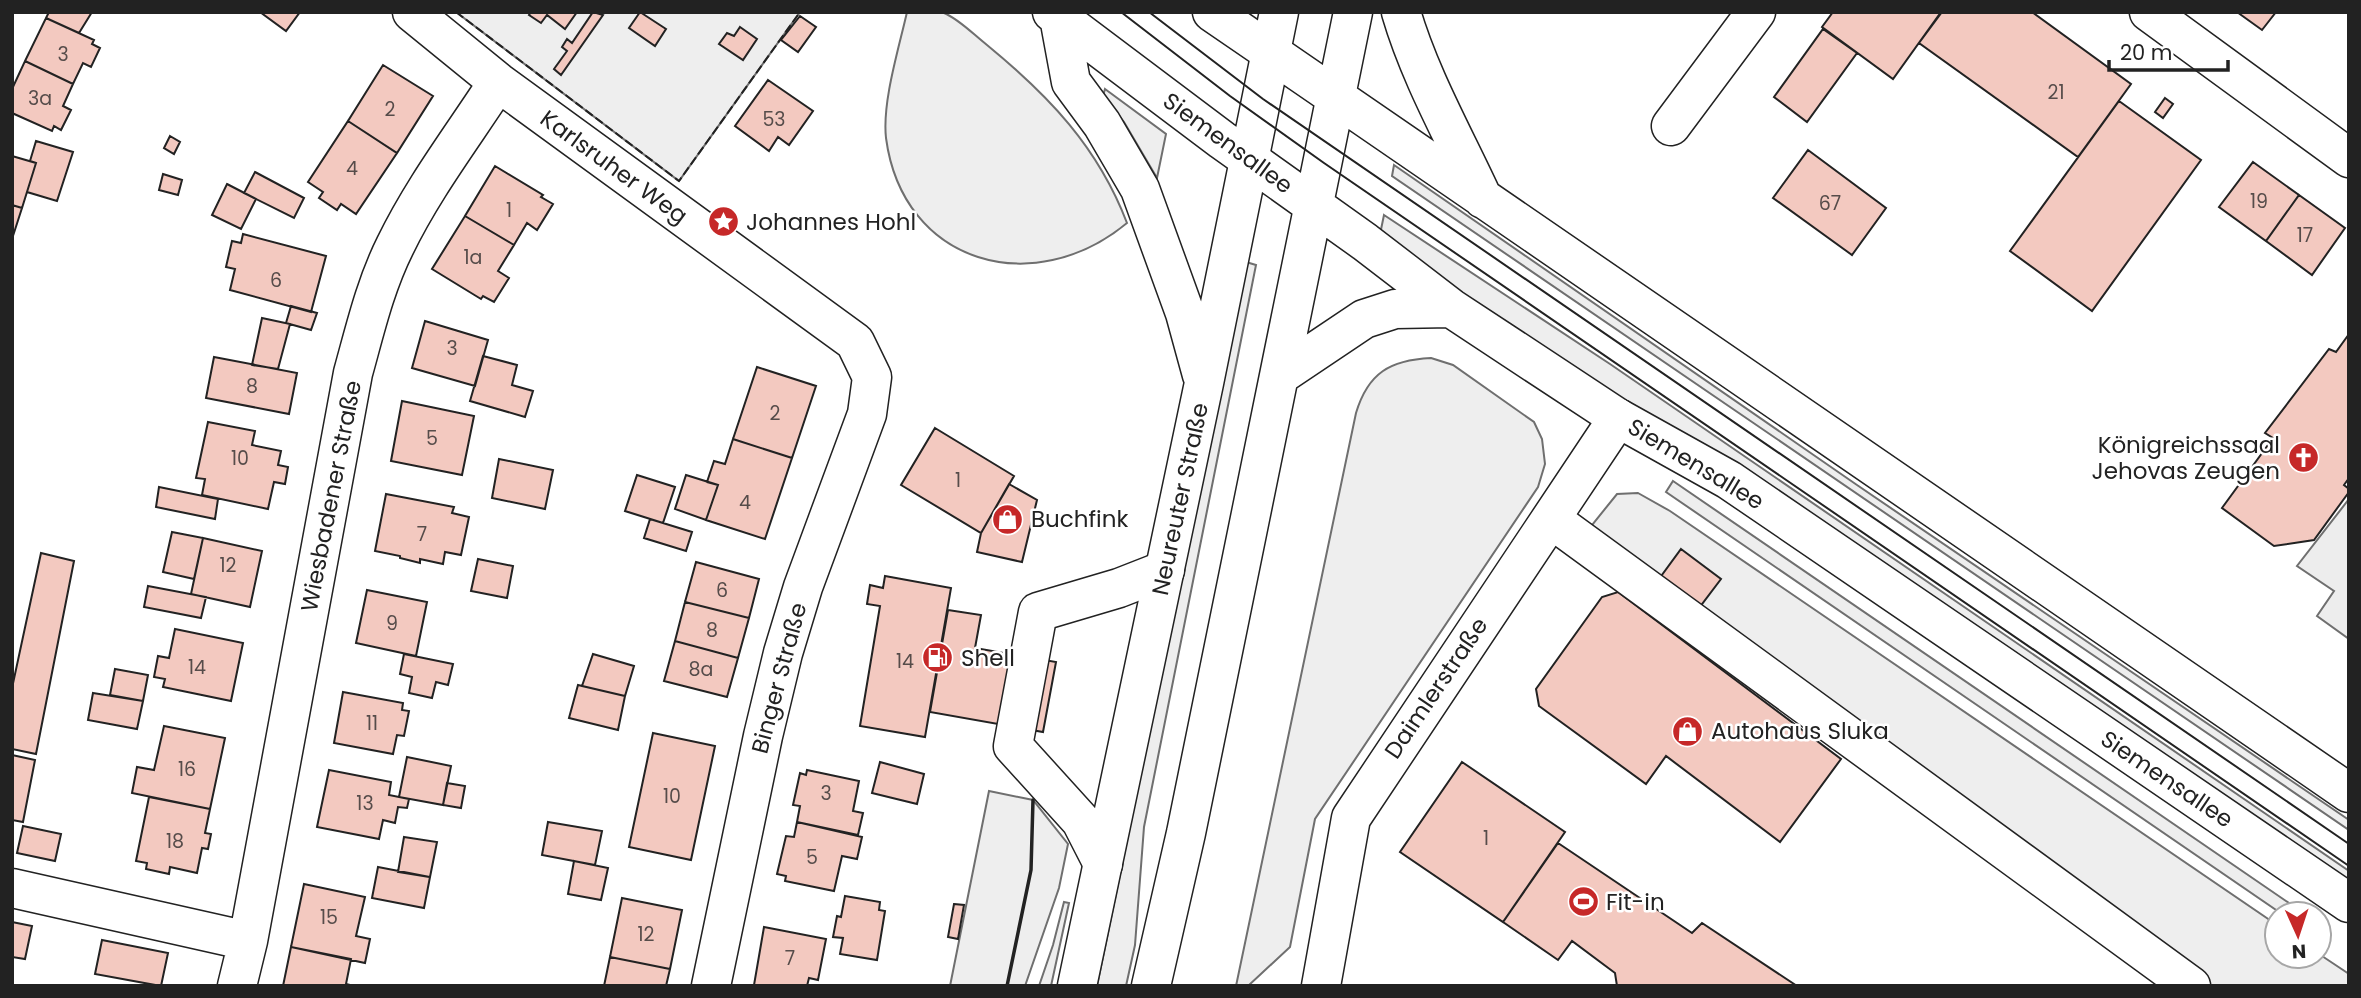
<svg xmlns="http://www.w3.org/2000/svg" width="2361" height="998" viewBox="0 0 2361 998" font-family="Poppins,sans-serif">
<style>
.green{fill:#eee;stroke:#6f6f6f;stroke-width:2}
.parking{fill:#ededed;stroke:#6f6f6f;stroke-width:2}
.building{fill:#f3c9c0;stroke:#222;stroke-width:2}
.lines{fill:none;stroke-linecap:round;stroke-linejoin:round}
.minor-casing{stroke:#222;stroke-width:41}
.major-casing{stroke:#222;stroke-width:41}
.minor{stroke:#fff;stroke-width:38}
.major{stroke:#fff;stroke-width:38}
.tram{stroke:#222;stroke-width:2}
.fence{stroke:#222;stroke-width:2;stroke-dasharray:9 3.5;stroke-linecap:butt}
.wall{stroke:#222;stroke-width:3.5}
.labels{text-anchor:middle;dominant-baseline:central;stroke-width:5;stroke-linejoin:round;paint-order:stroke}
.number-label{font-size:19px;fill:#564c4a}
.street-label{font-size:23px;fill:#222;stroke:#fff}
.poi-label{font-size:23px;fill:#222;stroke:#fff;text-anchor:start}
</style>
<rect width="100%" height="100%" fill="#fff"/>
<path class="green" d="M456 12H800L679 181Z
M907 12C917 12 934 9 944 13 959 19 974 35 987 45 1049 96 1098 147 1127 223 1034 300 903 265 886 138 882 102 899 48 907 12Z
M1105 89 1166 134 1157 178 1124 122 1103 96Z
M1394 165 1857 485 2349 820V830L1392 176Z
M1384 215 1610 364 2349 871V887L1641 411 1378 244Z
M1246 262 1256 265 1144 827 1135 945 1126 986H1097Z
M1431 358 1453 365 1534 422 1542 439 1545 464 1538 487 1315 819 1290 947 1248 986H1236L1356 413C1368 373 1390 360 1431 358Z
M1673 481 2305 914H2282L1666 492Z
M1638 493 1670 511 2277 925V956H2319V954L2349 974V986H2203L1588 530 1617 494Z
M989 791 1033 800 1068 844 1059 888 1025 986H950Z
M1064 902 1069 903 1051 986H1039L1053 945Z"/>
<path class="parking" d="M2349 499V639L2317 616 2334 591 2297 566Z"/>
<path class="building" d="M49 12H92L79 33 46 18Z
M260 12H300L286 31Z
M531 12H577L565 29 547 15 541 23 529 15Z
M593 12 603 15 561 75 554 69 567 51 562 47 567 39 572 43Z
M640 12 666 29 655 46 629 28Z
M1833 12H1941L1893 79 1822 27Z
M1942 12H2032L2131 84 2078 157 1919 43Z
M2237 12H2276L2262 30Z
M800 16 816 27 798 52 781 40Z
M46 18 94 40 92 44 100 48 91 67 83 63 73 84 25 61Z
M740 27 757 39 743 60 719 44 727 33 734 36Z
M1823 29 1857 53 1807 122 1774 97Z
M25 61 73 84 63 106 71 110 61 130 54 126 52 131 12 113V89Z
M383 65 433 96 397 153 348 121Z
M768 80 813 111 789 145 778 137 769 151 735 126Z
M2165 98 2173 104 2163 118 2155 112Z
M2119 101 2201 160 2092 311 2010 251Z
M348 121 397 153 356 214 341 204 337 210 319 198 323 192 308 182Z
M170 136 180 142 174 154 164 148Z
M36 141 73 152 57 201 27 192 36 163 30 161Z
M1808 150 1886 208 1852 255 1773 198Z
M12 156 36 163 22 208 12 205Z
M2253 162 2299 195 2266 241 2219 207Z
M495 166 543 195 541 197 553 204 537 230 527 223 514 245 465 216Z
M255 172 304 198 294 218 244 193Z
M163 174 182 180 178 195 159 190Z
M227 184 256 199 241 229 212 215Z
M2299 195 2345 228 2312 275 2266 241Z
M12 205 22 208 12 239Z
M465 216 514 245 498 271 509 278 494 302 483 296 481 299 432 269Z
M243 234 326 256 311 312 230 290 235 269 226 267 232 241 241 243Z
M291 306 317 313 311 330 286 323Z
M262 318 290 324 278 369 252 365Z
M425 321 488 340 475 386 412 368Z
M2349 334V478L2344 485 2349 489V492L2314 540 2274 546 2222 508 2273 438 2265 433 2329 349 2336 352Z
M483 356 517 365 512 385 533 391 525 417 470 401Z
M214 357 297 373 289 414 206 398Z
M757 367 816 386 792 458 733 439Z
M402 401 474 416 462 475 391 461Z
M208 422 255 431 252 445 281 451 278 465 288 467 285 484 274 482 268 509 202 495 205 479 196 478Z
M935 428 1014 476 981 533 901 485Z
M733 439 792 458 765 539 706 520 718 485 707 482 714 461 725 464Z
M499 459 553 470 545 509 492 498Z
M637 475 675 487 663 523 625 511Z
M686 475 718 485 706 520 675 509Z
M1009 484 1037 500 1022 562 977 552 981 533Z
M159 487 218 499 215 519 156 507Z
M386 494 454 507 452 513 469 517 461 555 445 552 443 564 420 559V563L400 558V556L375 551Z
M650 519 692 532 686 551 644 538Z
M172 532 203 538 194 579 163 572Z
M203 538 262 551 250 607 191 594Z
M1681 549 1721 579 1699 608 1659 579Z
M41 553 74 561 36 754 12 749V688Z
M478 559 513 566 507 598 471 591Z
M696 562 759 579 749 618 685 602Z
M885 576 951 588 925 737 860 726 880 606 867 604 870 585 883 588Z
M148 586 206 597 201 618 144 607Z
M367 590 427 602 416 656 356 643Z
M1618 592 1841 759 1780 842 1666 756 1646 784 1539 706 1536 689 1602 597Z
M685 602 749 618 738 658 675 641Z
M948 610 981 615 975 648 1056 662 1043 732 930 712Z
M175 629 243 643 231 701 163 687 165 679 154 677 158 656 169 658Z
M675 641 738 658 727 697 664 681Z
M404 654 453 664 448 685 436 682 432 698 409 693 412 677 400 674Z
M593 654 634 666 625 696 582 686Z
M115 669 148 675 143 701 110 695Z
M578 685 625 696 618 730 569 718Z
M343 692 403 703 402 710 409 711 404 736 397 735 393 754 334 743Z
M93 693 143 701 137 729 88 720Z
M164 726 225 738 210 809 132 793 137 767 154 770Z
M653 733 715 746 691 860 629 847Z
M12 755 35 760 23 822 12 820Z
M407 757 451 766 443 805 399 797Z
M880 762 924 774 917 804 872 793Z
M1462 762 1565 832 1503 922 1400 852Z
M329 770 391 782 389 795 409 799 407 808 398 807 395 823 383 820 379 839 317 827Z
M807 770 859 781 853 811 863 813 858 835 797 822 800 806 793 805 800 773 806 775Z
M447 783 465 786 461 808 443 805Z
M149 797 210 809 205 833 211 834 208 849 202 848 197 873 170 867 169 874 146 869 147 863 136 861Z
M548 822 602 831 595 865 542 855Z
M797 822 862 837 857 859 842 856 834 891 785 881 786 876 777 874 786 836 794 837Z
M23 826 61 834 55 861 17 853Z
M404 837 437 842 430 877 398 872Z
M1558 843 1692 933 1702 923 1797 986H1617L1615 973 1572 941 1558 960 1503 922Z
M574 861 608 868 601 900 568 894Z
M378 867 430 877 424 908 372 898Z
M304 884 365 897 356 936 370 939 365 963 291 947Z
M845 896 880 902 879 910 885 911 877 960 840 954 843 938 833 937 837 916 841 917Z
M622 898 682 910 670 969 610 957Z
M954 904 964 905 958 939 948 937Z
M12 922 32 926 25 959 12 957Z
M764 927 826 939 818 980 809 978 807 986 754 985Z
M102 940 168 953 161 986 95 974Z
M291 947 351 959 346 984 354 986H283Z
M610 957 670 969 666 986H604Z"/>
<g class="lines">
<defs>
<path id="minor" d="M412 12 498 82 855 342 872 377 867 414 803 587 783 653 763 736 711 986
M2149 12 2349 158
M1671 126 1756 12
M1551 519 2191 986
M1103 864 1081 821 1013 746 1038 612 1119 588 1165 570
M12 888 248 941
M237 986 248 941 353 373C365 330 375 286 395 246 423 188 463 136 498 82
M1321 986 1351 818 1618 418"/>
<path id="major" d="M1052 12 1222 140 1365 242 1451 308 1618 418 1729 480 2349 903
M1212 12 2349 793
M1401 12C1420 77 1455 138 1483 199
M1059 17 1071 82 1102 124 1140 189 1185 313 1202 375
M1279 376 1364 319 1395 309 1451 308
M1077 986 1204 383 1279 12
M1151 986 1186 833 1353 12"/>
</defs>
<use href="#minor" class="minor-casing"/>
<use href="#major" class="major-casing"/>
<use href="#minor" class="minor"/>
<use href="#major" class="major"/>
<path class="tram" d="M1121 12 1230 96 1324 163 2349 866
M1149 12 1263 99 2349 844"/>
<path class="fence" d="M456 12 679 181 800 12"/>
<path class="wall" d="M1007 986 1031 870 1033 800"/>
</g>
<defs>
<symbol id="sight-disc" viewBox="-11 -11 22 22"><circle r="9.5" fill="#c62828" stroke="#fff"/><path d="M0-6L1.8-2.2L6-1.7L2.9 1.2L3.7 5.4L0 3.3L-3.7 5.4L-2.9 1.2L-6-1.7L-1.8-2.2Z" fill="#fff"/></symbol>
<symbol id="church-disc" viewBox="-11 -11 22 22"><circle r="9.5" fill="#c62828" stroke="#fff"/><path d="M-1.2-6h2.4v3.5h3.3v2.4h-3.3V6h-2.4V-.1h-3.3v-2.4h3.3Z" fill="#fff"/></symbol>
<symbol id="shop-disc" viewBox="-11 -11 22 22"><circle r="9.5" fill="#c62828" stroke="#fff"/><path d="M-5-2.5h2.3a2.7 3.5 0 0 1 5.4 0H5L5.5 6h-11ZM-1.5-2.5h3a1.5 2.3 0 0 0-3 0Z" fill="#fff"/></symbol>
<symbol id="fuel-disc" viewBox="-11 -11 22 22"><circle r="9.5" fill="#c62828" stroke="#fff"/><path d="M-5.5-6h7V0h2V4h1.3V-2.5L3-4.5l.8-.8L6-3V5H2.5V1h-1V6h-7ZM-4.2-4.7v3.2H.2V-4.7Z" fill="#fff"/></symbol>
<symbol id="stadium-disc" viewBox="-11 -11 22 22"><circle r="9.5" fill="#c62828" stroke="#fff"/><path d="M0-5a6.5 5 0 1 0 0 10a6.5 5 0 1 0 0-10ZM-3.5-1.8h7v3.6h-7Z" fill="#fff"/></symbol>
</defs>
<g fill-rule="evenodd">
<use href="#sight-disc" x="706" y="204" width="35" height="35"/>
<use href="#church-disc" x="2286" y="440" width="35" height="35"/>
<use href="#shop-disc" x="990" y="502" width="35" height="35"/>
<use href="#fuel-disc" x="920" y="640" width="35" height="35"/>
<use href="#shop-disc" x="1670" y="714" width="35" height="35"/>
<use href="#stadium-disc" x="1566" y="884" width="35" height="35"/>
</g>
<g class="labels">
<g class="number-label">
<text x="63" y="54">3</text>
<text x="2056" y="92">21</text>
<text x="40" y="98">3a</text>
<text x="390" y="109">2</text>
<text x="774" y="119">53</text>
<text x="352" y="168">4</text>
<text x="2259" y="201">19</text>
<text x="1830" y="203">67</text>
<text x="509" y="210">1</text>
<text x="2305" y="235">17</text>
<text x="473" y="257">1a</text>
<text x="276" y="280">6</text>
<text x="452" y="348">3</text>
<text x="252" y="386">8</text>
<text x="775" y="413">2</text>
<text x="432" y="438">5</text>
<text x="240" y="458">10</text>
<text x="958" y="480">1</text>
<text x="745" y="502">4</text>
<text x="422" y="534">7</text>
<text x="228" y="565">12</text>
<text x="722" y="590">6</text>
<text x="392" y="623">9</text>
<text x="712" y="630">8</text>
<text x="905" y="661">14</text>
<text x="197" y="667">14</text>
<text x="701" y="669">8a</text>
<text x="372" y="723">11</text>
<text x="187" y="769">16</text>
<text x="826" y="793">3</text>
<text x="672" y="796">10</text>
<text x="365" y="803">13</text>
<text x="1486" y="838">1</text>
<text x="175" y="841">18</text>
<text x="812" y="857">5</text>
<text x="329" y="917">15</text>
<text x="646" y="934">12</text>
<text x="790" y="958">7</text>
</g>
<g class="street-label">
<text transform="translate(1228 143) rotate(36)">Siemensallee</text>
<text transform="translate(614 167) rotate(36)">Karlsruher Weg</text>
<text transform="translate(1696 464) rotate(31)">Siemensallee</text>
<text transform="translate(331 496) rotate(-79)">Wiesbadener Straße</text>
<text transform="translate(1180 499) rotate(-78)">Neureuter Straße</text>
<text transform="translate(779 678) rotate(-75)">Binger Straße</text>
<text transform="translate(1436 688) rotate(-56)">Daimlerstraße</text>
<text transform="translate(2167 779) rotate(34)">Siemensallee</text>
</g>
<g class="poi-label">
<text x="746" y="222">Johannes Hohl</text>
<text x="2280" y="445" text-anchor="end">Königreichssaal<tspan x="2280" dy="26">Jehovas Zeugen</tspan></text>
<text x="1031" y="519">Buchfink</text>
<text x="961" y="658">Shell</text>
<text x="1711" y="731">Autohaus Sluka</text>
<text x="1606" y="902">Fit-in</text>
</g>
</g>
<rect width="2361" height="998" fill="none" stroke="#222222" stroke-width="28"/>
<g transform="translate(2298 935) rotate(177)"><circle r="33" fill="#ffffff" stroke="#a7a7a7" stroke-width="2"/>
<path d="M0-5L12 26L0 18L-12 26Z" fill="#c62828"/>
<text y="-10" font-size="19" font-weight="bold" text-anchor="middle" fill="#222222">N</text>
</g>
<path d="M2109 60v10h119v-10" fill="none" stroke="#222222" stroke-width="3.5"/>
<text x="2120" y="60" font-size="21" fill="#222222" stroke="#ffffff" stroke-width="5" paint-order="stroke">20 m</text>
</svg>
